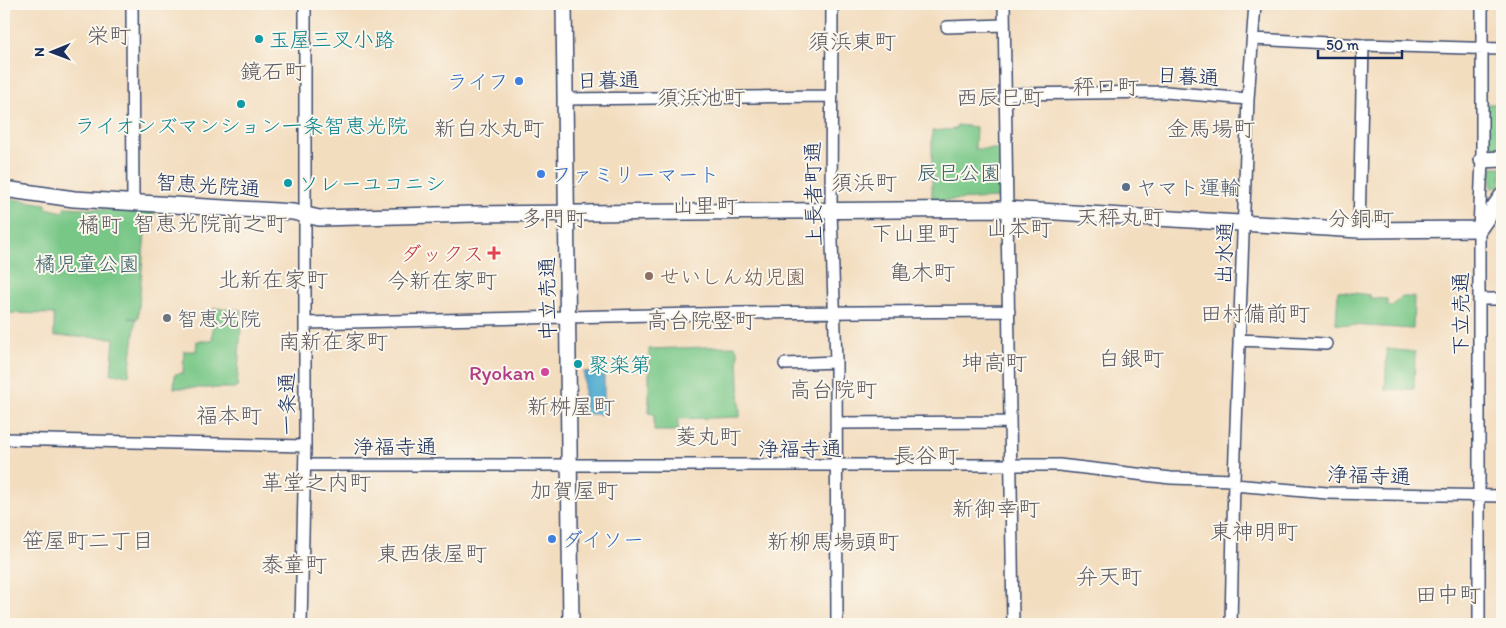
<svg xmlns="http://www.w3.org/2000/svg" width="1506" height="628" viewBox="0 0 1506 628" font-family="Itim,'Klee One',sans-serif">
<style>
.green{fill:#78c787;stroke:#4a7b72}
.water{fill:#53add0;stroke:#376e97}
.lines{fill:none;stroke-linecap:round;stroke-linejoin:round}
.street-casing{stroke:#3b496d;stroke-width:14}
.secondary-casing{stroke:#3b496d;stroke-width:18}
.street{stroke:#fff;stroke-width:11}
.secondary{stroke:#fff;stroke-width:15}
.culture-dot{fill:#0f9aa8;stroke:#fbf7ec;stroke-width:2}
.shop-dot{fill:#3f7fe0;stroke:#fbf7ec;stroke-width:2}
.service-dot{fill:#5c6f8a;stroke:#fbf7ec;stroke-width:2}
.health-dot{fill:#e0444e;stroke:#fbf7ec;stroke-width:2}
.education-dot{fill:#8d6e63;stroke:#fbf7ec;stroke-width:2}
.worship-dot{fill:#6b7280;stroke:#fbf7ec;stroke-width:2}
.hotel-dot{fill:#d1479c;stroke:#fbf7ec;stroke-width:2}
.labels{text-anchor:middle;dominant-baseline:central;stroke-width:4;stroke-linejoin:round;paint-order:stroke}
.culture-label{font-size:21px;fill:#0d838f;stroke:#fbf7ec;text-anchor:start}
.street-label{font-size:21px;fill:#1b2f5e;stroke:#fbf7ec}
.shop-label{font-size:21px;fill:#366cbe;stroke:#fbf7ec;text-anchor:start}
.park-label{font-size:21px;fill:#375d6a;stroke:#fbf7ec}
.service-label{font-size:21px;fill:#4e5e75;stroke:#fbf7ec;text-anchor:start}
.health-label{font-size:21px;fill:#be3a42;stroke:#fbf7ec;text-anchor:end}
.education-label{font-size:21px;fill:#785e54;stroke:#fbf7ec;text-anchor:start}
.worship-label{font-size:21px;fill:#5b616d;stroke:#fbf7ec;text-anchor:start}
.hotel-label{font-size:21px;fill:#b23c85;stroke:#fbf7ec;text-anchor:end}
.neighbourhood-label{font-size:22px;fill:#605c64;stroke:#fbf7ec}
</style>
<rect width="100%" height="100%" fill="#fbf7ec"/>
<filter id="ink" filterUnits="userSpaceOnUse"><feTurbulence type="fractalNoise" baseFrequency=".02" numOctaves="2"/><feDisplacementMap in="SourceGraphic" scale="10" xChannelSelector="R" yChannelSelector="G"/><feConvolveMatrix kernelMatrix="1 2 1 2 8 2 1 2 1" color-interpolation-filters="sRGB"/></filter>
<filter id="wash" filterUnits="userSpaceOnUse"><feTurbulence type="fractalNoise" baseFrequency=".0096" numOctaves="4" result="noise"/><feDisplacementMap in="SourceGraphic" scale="20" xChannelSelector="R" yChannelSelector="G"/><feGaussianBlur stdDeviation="1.12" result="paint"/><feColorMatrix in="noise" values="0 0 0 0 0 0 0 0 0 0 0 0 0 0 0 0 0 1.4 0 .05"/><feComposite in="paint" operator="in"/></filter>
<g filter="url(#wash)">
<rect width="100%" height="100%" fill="#f3ddbf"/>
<path class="green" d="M1485 104H1502V148H1493L1486 141Z
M957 125 976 127 975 149H1002L1003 194 999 198 932 201V131L956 129Z
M1492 167H1502L1500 187 1491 188Z
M7 198 46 204V208L63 212 65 207 154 212V231L145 232 138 318H129L136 319 129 375 111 374 114 338 54 336V314L4 313 6 258 4 257V204Z
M1338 291 1370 295V298L1387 299V306H1392L1402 297H1414L1413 329 1336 324Z
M214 308 242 310 237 388H174L175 374 183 373 184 351H196L197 341H212Z
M735 346 738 351 740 417 678 419V431H654V414L649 413V349Z
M1387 349 1415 352 1414 389 1385 390Z"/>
<path class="water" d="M604 371V414H584V372Z"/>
</g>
<g filter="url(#ink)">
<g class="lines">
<defs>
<path id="street" d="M132 4 133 201
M832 4 831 212 836 362 837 624
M1004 4 1013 624
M947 27 1004 25
M1253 39 1363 45 1502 49
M1005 94 1165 92 1248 99
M565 99 831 96
M1359 230 1363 45
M1479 299H1502
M305 323 739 313 1009 311
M1239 340 1326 344
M785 364 836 362
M836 423 1010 422
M4 439 305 446
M305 465H1059L1171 478 1234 480
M1234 485 1327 493 1502 496
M301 624 305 446V4
M1231 624 1234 480 1248 99 1255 4
M1479 624V229L1482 160V4"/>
<path id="secondary" d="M564 4 571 624
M1482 160 1502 159
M4 189 74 199 293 212 319 218 475 214 1007 209 1359 230 1479 229 1502 196"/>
</defs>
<use href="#street" class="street-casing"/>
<use href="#secondary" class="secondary-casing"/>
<use href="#street" class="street"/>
<use href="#secondary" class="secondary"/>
</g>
</g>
<g class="culture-dot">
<circle cx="259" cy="39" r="5"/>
<circle cx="241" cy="104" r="5"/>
<circle cx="288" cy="183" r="5"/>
<circle cx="578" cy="364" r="5"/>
</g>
<g class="shop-dot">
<circle cx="519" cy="81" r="5"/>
<circle cx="541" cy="174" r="5"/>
<circle cx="552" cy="539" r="5"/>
</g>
<circle class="service-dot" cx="1126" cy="187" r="5"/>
<path class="health-dot" d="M491.5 245.5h5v5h5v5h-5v5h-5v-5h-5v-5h5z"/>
<circle class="education-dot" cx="649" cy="276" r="5"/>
<circle class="worship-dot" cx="167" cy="318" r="5"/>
<circle class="hotel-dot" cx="545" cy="372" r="5"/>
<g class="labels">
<g class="culture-label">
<text x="269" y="39">玉屋三叉小路</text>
<text x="241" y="125" text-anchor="middle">ライオンズマンション一条智恵光院</text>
<text x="298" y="183">ソレーユコニシ</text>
<text x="588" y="364">聚楽第</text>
</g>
<g class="street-label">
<text transform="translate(1188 76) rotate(3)">日暮通</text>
<text transform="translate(608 80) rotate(-1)">日暮通</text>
<text transform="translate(208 185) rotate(4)">智恵光院通</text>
<text transform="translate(813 194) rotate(-91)">上長者町通</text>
<text transform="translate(1224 253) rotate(-88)">出水通</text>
<text transform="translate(547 299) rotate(-91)">中立売通</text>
<text transform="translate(1460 314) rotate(-90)">下立売通</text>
<text transform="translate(286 404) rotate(-90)">一条通</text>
<text x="395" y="446">浄福寺通</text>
<text x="800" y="448">浄福寺通</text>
<text transform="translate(1369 475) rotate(2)">浄福寺通</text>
</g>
<g class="shop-label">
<text x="509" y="81" text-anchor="end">ライフ</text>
<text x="551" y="174">ファミリーマート</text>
<text x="562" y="539">ダイソー</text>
</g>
<g class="park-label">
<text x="959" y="172">辰巳公園</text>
<text x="87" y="263">橘児童公園</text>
</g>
<g class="service-label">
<text x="1136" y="187">ヤマト運輸</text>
</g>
<g class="health-label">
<text x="484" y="253">ダックス</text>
</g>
<g class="education-label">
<text x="659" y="276">せいしん幼児園</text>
</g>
<g class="worship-label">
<text x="177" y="318">智恵光院</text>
</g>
<g class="hotel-label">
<text x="535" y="372">Ryokan</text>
</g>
<g class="neighbourhood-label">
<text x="109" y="35">栄町</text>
<text x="852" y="41">須浜東町</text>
<text x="273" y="71">鏡石町</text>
<text x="1106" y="86">秤口町</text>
<text x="701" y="97">須浜池町</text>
<text x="1000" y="97">西辰巳町</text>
<text x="489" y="128">新白水丸町</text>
<text x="1211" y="128">金馬場町</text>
<text x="864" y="182">須浜町</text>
<text x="705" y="205">山里町</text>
<text x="1120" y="217">天秤丸町</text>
<text x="554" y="218">多門町</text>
<text x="1361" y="218">分銅町</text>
<text x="210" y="223">智恵光院前之町</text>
<text x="100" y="224">橘町</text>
<text x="1019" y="228">山本町</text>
<text x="915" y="233">下山里町</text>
<text x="922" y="272">亀木町</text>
<text x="273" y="279">北新在家町</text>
<text x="442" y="280">今新在家町</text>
<text x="1255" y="313">田村備前町</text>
<text x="701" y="320">高台院竪町</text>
<text x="333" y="341">南新在家町</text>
<text x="1131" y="358">白銀町</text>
<text x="994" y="362">坤高町</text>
<text x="833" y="389">高台院町</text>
<text x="571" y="406">新桝屋町</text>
<text x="229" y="415">福本町</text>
<text x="708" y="436">菱丸町</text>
<text x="926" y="455">長谷町</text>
<text x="316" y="482">革堂之内町</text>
<text x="574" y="490">加賀屋町</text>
<text x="996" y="508">新御幸町</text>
<text x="1254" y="531">東神明町</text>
<text x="88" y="540">笹屋町二丁目</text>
<text x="833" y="541">新柳馬場頭町</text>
<text x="432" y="553">東西俵屋町</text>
<text x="294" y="564">泰童町</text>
<text x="1109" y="576">弁天町</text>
<text x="1448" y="594">田中町</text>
</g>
</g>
<rect width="1506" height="628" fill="none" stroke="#fbf7ec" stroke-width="20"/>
<g transform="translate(52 52) rotate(269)" stroke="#fbf7ec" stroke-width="4" paint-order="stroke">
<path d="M0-4L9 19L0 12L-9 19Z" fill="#1b2f5e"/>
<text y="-8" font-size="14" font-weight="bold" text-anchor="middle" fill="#1b2f5e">N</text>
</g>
<path d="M1318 50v8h84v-8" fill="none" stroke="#1b2f5e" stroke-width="2.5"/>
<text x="1326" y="50" font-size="15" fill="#1b2f5e" stroke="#fbf7ec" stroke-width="4" paint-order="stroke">50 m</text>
</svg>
